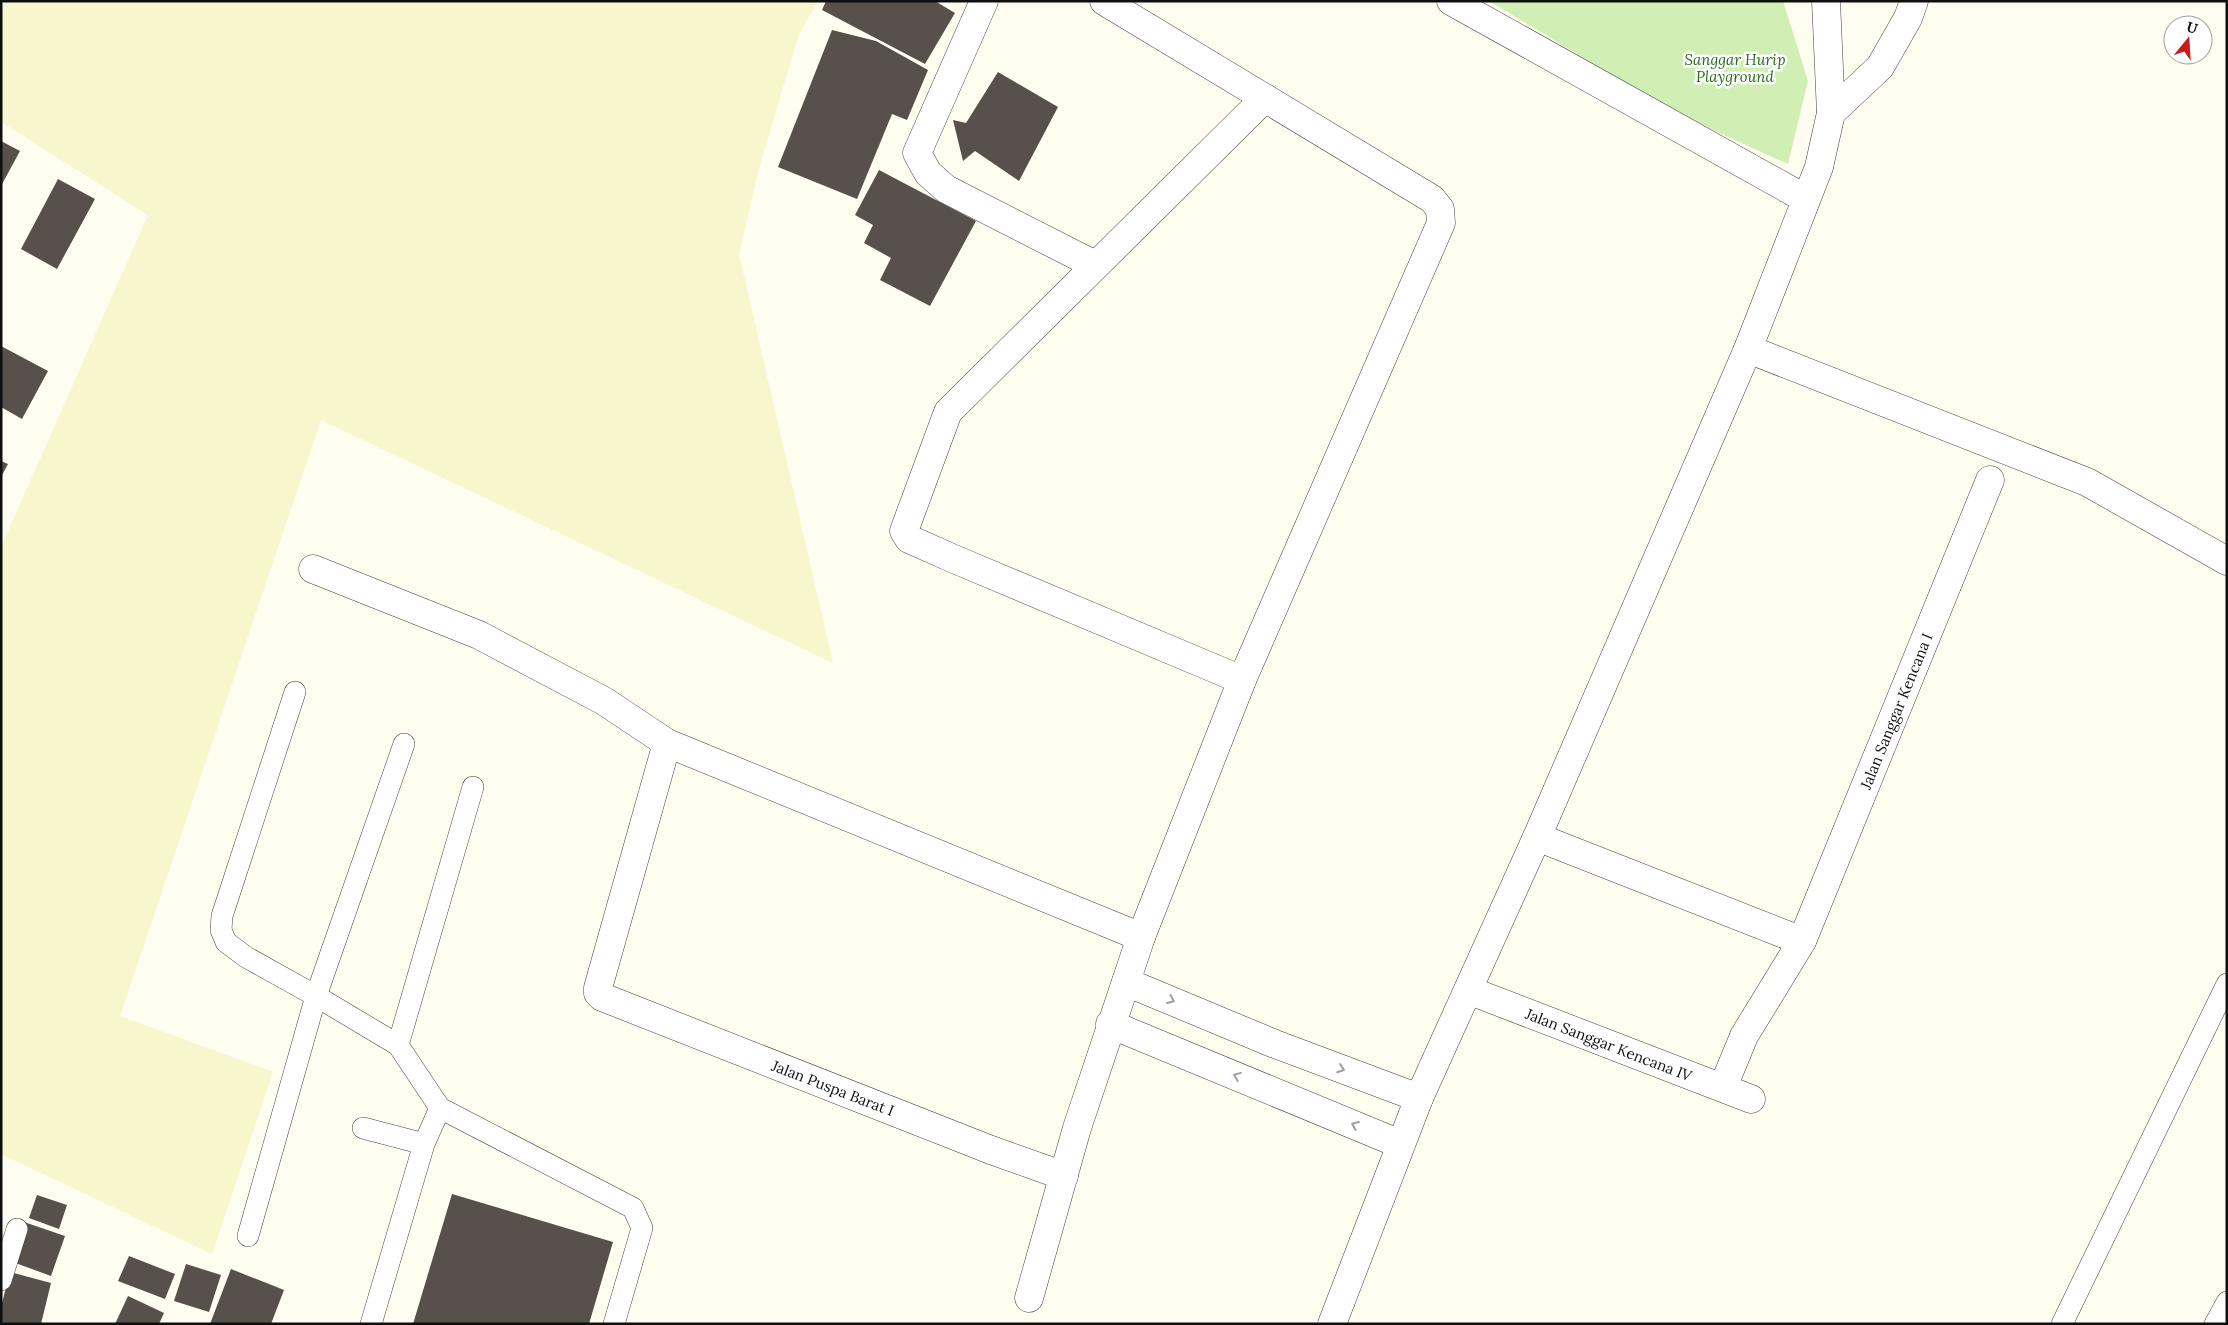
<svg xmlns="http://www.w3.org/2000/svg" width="2228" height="1325" viewBox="0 0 2228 1325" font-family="Lora,serif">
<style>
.farmland{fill:#f8f6cd}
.green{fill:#d1eeb5}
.building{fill:#58504a}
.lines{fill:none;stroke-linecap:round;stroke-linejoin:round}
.lane-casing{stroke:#424242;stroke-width:22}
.street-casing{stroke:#424242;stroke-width:29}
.lane{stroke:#fff;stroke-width:21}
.street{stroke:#fff;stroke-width:28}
.oneway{stroke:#9f9f9f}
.labels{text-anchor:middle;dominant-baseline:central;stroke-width:5;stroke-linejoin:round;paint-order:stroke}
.park-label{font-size:15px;font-style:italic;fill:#276d18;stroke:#fff}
.street-label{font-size:15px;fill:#0f0f0f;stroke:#fff}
</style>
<rect width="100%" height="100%" fill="#fffdf0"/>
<path class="farmland" d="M1 1H818L799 34 760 165 739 254 833 663 321 420 120 1016 273 1072 212 1254 1 1154V547L148 215 1 122Z"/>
<path class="green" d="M1489 1H1783L1808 81 1788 164 1673 112Z"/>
<path class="building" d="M826 1H935L955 13 925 64 822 10Z
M832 30 876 41 928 70 907 120 892 114 857 199 778 167Z
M998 72 1058 107 1019 181 975 151 963 161 953 120 966 123Z
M1 141 20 151 1 186Z
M879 170 976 221 930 306 880 280 891 258 864 243 873 225 855 215Z
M58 179 95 199 57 269 21 249Z
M1 346 48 371 22 419 1 407Z
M1 461 8 464 1 477Z
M452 1194 613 1242 589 1324H413Z
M37 1195 67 1205 59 1229 29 1218Z
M24 1222 65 1236 51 1276 10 1261Z
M129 1256 175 1274 165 1299 118 1281Z
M186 1264 221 1275 209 1312 174 1301Z
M231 1269 284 1290 271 1324H210Z
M10 1272 51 1283 41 1324H1V1307Z
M128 1296 164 1313 159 1324H115Z"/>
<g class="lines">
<defs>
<path id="lane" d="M295 692 222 916 221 930 226 942 246 957 316 996 398 1045 440 1108 633 1208 642 1228 614 1324
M398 1045 473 787
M363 1128 424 1144
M248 1236 316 996 404 744
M1 1280 17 1229
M371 1324 424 1144 440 1108
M2062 1324 2227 984
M2215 1324 2227 1302"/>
<g id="street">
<path d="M984 1 917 153 928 173 946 189 1095 265"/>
<path d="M1451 1 1806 199"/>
<path d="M1831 113 1880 67 1908 18 1914 1"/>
<path d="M1748 349 2087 482 2227 561"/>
<path d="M313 569 479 635 604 701 667 743"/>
<path d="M1242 680 954 559 909 539 904 531 948 412 1265 98"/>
<path d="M1537 837 1802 941"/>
<path d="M1126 982 1275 1044 1419 1098"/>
<path id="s1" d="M1468 990 1751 1099"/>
<path d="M1110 1024 1400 1144"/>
<path id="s2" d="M1723 1087 1744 1036 1802 941 1990 480"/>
<path d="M1064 1176 991 1150 602 997 598 993V988L667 743 1141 937"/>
<path d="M1029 1298 1077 1128 1141 937 1242 680 1441 223 1440 209 1432 199 1104 1"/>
<path d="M1332 1324 1419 1098 1537 837 1748 349 1819 167 1831 113 1826 1"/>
</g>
</defs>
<use href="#lane" class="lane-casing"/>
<use href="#street" class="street-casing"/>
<use href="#lane" class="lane"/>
<use href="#street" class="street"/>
</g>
<defs><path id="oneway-chevron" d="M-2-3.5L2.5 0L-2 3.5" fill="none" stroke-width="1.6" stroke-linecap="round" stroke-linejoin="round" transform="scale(1.25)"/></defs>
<g class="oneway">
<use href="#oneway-chevron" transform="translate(1171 1000) rotate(23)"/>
<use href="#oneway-chevron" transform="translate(1341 1069) rotate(20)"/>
<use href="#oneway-chevron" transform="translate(1237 1076) rotate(-158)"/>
<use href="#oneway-chevron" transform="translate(1355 1125) rotate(-157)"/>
</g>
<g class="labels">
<g class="park-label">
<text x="1735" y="59">Sanggar Hurip<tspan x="1735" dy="17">Playground</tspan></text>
</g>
<g class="street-label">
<text stroke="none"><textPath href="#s2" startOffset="415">Jalan Sanggar Kencana I</textPath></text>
<text stroke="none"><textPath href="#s1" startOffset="151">Jalan Sanggar Kencana IV</textPath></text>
<text transform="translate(833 1088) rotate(21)">Jalan Puspa Barat I</text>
</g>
</g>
<rect width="2228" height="1325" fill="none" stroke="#0f0f0f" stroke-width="5"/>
<g transform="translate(2188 40) rotate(18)"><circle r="24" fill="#ffffff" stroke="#9f9f9f"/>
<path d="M0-4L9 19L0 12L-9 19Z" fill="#cd181b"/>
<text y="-8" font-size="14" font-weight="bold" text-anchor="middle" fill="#0f0f0f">U</text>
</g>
</svg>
